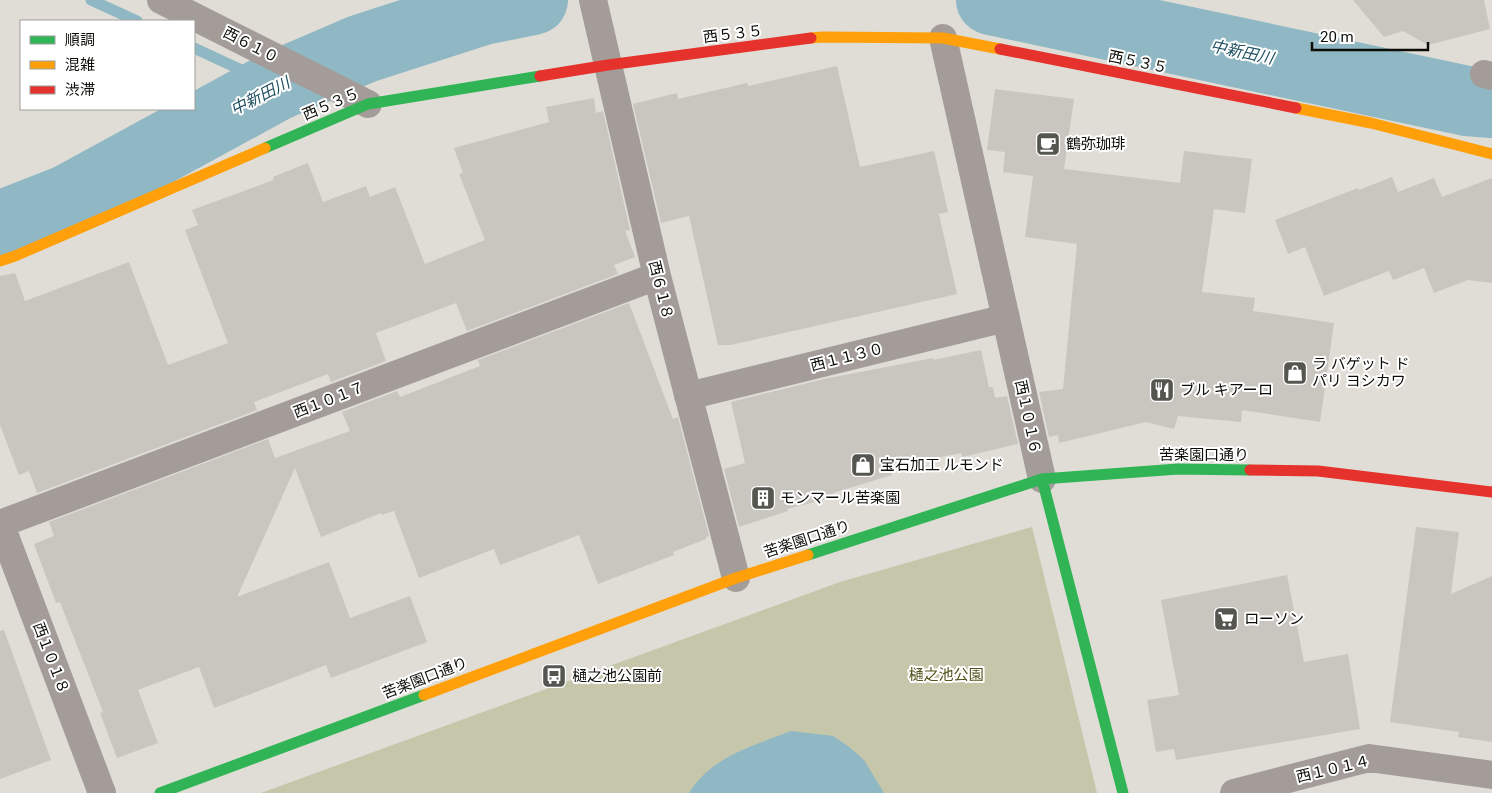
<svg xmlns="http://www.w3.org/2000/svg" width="1492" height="793" viewBox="0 0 1492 793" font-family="Roboto,'Noto Sans JP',sans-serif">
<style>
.green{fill:#c5c6aa}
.water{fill:#8fb8c4}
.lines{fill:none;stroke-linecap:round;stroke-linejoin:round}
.stream{stroke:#8fb8c4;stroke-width:11}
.river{stroke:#8fb8c4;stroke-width:70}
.building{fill:#c9c6c0}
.street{stroke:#a39c98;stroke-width:28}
.fast{stroke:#30b455;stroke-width:11}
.slow{stroke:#ff9f0a;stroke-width:11}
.jam{stroke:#e5322d;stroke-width:11}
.labels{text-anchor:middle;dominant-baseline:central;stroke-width:4;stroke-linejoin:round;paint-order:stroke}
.street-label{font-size:15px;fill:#0d0d08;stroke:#fff}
.poi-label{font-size:15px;fill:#0d0d08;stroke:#fff;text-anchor:start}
.park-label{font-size:15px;fill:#51531a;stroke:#fff}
.water-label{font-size:16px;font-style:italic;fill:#205161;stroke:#fff}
</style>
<rect width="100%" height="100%" fill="#dfddd5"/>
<path class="green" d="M1032 527 1097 793H261L840 582Z"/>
<path class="water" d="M791 731 833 736 848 746 864 760 884 793H689C712 756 753 746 791 731Z"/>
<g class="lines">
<path class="stream" d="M91 0 137 21
M194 48 276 86"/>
<path class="river" d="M991 0 1467 101 1492 103
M0 226 69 199 276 86 362 49 483 10 533 0"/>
</g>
<path class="building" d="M1353 0H1484L1490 29 1428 45 1403 31 1384 37Z
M837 66 860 167 934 151 948 212 939 214 957 294 731 345H718L689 216 661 223 633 104 677 93 678 99 747 83 748 86Z
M995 89 1074 99 1064 169 1180 183 1184 151 1252 159 1245 213 1214 209 1202 292 1255 298 1253 311 1334 323 1320 422 1242 410 1241 422 1178 416 1174 429 1146 422 1059 443 1058 435 1049 437 1039 392 1063 389 1077 244 1025 237 1033 176 1003 172 1005 152 987 150Z
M594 98 596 113 603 111 630 230 625 231 635 257 614 265 618 274 467 331 456 303 376 333 386 361 331 382 328 374 254 402 257 410 37 493 29 471 19 475 0 425V276L15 273 25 301 129 262 168 365 228 343 185 230 198 225 192 210 274 180 273 177 308 163 323 202 366 186 370 197 395 187 425 264 485 240 459 174 463 173 454 148 549 122 546 107Z
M1392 177 1398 192 1434 178 1442 197 1492 178V283L1468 280 1434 293 1424 268 1393 280 1389 271 1324 296 1305 247 1288 254 1275 220 1358 188 1359 190Z
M629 303 673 419 678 417 709 536 706 537V539L673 552 674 555 598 584 579 535 500 565 494 549 419 578 394 511 382 515 381 513 321 537 295 468 237 597 329 562 350 618 410 596 427 642 331 678 326 665 214 708 199 667 138 690 158 743 117 758 100 713 103 712 60 602 56 603 34 544 54 536 49 522 268 439 275 458 350 431 342 412 397 391 400 397 480 366 478 360Z
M981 350 989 387H993L995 398 1007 396 1018 444 962 457 961 453 890 467 892 475 833 493 834 497 787 509 788 511 739 527 724 469 745 463 731 402 824 379 933 358V360Z
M1416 527 1459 532 1451 594 1492 576V742L1458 737 1459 732 1390 722Z
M1287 575 1304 662 1348 654 1360 729 1176 760 1174 749 1156 752 1147 700 1179 695 1161 600Z
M4 630 51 760 0 779V631Z"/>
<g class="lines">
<path class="street" d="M161 0 368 104
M593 0 657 276 736 578
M943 38 1042 479
M1484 74 1492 76
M688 396 1006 318
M0 523 102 793
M0 524 657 276
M1234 793 1369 758 1492 775"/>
<path class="fast" d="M265 148 368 104 540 76
M1042 479 1123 793
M808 555 1042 479 1178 469 1250 470
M160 793 424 695"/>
<path class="slow" d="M811 38 822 37 943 38 1000 49
M1296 108 1371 123 1492 154
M0 261 15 256 265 148
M424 695 736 578 808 555"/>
<path class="jam" d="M1000 49 1296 108
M540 76 608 65 811 38
M1250 470 1318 471 1492 492"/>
</g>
<defs>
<symbol id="cafe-square" viewBox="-11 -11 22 22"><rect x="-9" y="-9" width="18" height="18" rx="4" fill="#565650" stroke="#fff"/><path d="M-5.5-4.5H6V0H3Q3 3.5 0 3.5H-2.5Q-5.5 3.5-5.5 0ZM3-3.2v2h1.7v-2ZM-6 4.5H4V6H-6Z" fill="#fff"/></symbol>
<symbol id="shop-square" viewBox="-11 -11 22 22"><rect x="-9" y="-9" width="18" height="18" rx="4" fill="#565650" stroke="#fff"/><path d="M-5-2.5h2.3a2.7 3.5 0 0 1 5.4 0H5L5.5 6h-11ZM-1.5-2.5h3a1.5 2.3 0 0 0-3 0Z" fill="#fff"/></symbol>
<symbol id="restaurant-square" viewBox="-11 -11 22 22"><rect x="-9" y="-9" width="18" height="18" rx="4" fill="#565650" stroke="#fff"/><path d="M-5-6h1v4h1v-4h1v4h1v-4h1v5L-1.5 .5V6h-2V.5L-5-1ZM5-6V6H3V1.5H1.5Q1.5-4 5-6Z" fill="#fff"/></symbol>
<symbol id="building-square" viewBox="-11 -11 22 22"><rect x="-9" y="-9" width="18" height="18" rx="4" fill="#565650" stroke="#fff"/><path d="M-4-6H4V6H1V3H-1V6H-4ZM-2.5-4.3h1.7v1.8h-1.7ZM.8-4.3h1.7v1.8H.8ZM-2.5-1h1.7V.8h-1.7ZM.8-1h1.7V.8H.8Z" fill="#fff"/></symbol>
<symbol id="supermarket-square" viewBox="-11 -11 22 22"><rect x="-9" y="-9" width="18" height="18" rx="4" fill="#565650" stroke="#fff"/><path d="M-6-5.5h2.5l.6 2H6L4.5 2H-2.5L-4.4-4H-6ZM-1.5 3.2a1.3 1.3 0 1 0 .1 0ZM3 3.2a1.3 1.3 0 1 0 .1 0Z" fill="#fff"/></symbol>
<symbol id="bus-square" viewBox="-11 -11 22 22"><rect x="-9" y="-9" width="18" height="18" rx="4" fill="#565650" stroke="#fff"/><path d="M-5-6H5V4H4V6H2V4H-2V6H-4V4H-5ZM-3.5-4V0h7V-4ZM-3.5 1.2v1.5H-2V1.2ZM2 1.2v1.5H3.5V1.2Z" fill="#fff"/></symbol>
</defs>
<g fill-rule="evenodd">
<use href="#cafe-square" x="1034" y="130" width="28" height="28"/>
<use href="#shop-square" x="1281" y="359" width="28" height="28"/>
<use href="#restaurant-square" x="1148" y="376" width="28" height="28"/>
<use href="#shop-square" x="849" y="451" width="28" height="28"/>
<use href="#building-square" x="749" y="484" width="28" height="28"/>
<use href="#supermarket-square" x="1212" y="605" width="28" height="28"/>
<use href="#bus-square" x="540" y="662" width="28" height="28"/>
</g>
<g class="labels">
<g class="street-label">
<text transform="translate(733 34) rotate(-7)">西５３５</text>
<text transform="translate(251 45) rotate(27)">西６１０</text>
<text transform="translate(1138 62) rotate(12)">西５３５</text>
<text transform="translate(331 104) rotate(-23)">西５３５</text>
<text transform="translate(661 290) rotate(76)">西６１８</text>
<text transform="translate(847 357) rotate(-14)">西１１３０</text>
<text transform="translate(329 400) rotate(-21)">西１０１７</text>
<text transform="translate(1028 417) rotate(78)">西１０１６</text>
<text x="1204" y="455">苦楽園口通り</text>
<text transform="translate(807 539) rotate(-18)">苦楽園口通り</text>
<text transform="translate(51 658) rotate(69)">西１０１８</text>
<text transform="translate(425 678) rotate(-21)">苦楽園口通り</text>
<text transform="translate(1333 769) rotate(-13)">西１０１４</text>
</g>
<g class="poi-label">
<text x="1066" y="144">鶴弥珈琲</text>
<text x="1312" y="364">ラ バゲット ド<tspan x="1312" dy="17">パリ ヨシカワ</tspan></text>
<text x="1180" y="390">ブル キアーロ</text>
<text x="880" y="465">宝石加工 ルモンド</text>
<text x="780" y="498">モンマール苦楽園</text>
<text x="1244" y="619">ローソン</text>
<text x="572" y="676">樋之池公園前</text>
</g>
<g class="park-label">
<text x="946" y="675">樋之池公園</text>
</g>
<g class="water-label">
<text transform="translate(1242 52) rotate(12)">中新田川</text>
<text transform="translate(260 96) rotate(-27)">中新田川</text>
</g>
</g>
<rect x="20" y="20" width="175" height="90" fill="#ffffff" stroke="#9e9e9c"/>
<rect x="30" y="36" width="25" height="8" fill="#30b455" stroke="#9e9e9c"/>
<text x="65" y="45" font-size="15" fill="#0d0d08">順調</text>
<rect x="30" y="61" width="25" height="8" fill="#ff9f0a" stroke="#9e9e9c"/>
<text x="65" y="70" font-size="15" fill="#0d0d08">混雑</text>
<rect x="30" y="86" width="25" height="8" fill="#e5322d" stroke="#9e9e9c"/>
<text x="65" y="95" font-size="15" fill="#0d0d08">渋滞</text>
<path d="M1312 42v8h116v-8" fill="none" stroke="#0d0d08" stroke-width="2.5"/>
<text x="1320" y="42" font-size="15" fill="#0d0d08" stroke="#ffffff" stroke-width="4" paint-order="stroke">20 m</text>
</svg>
